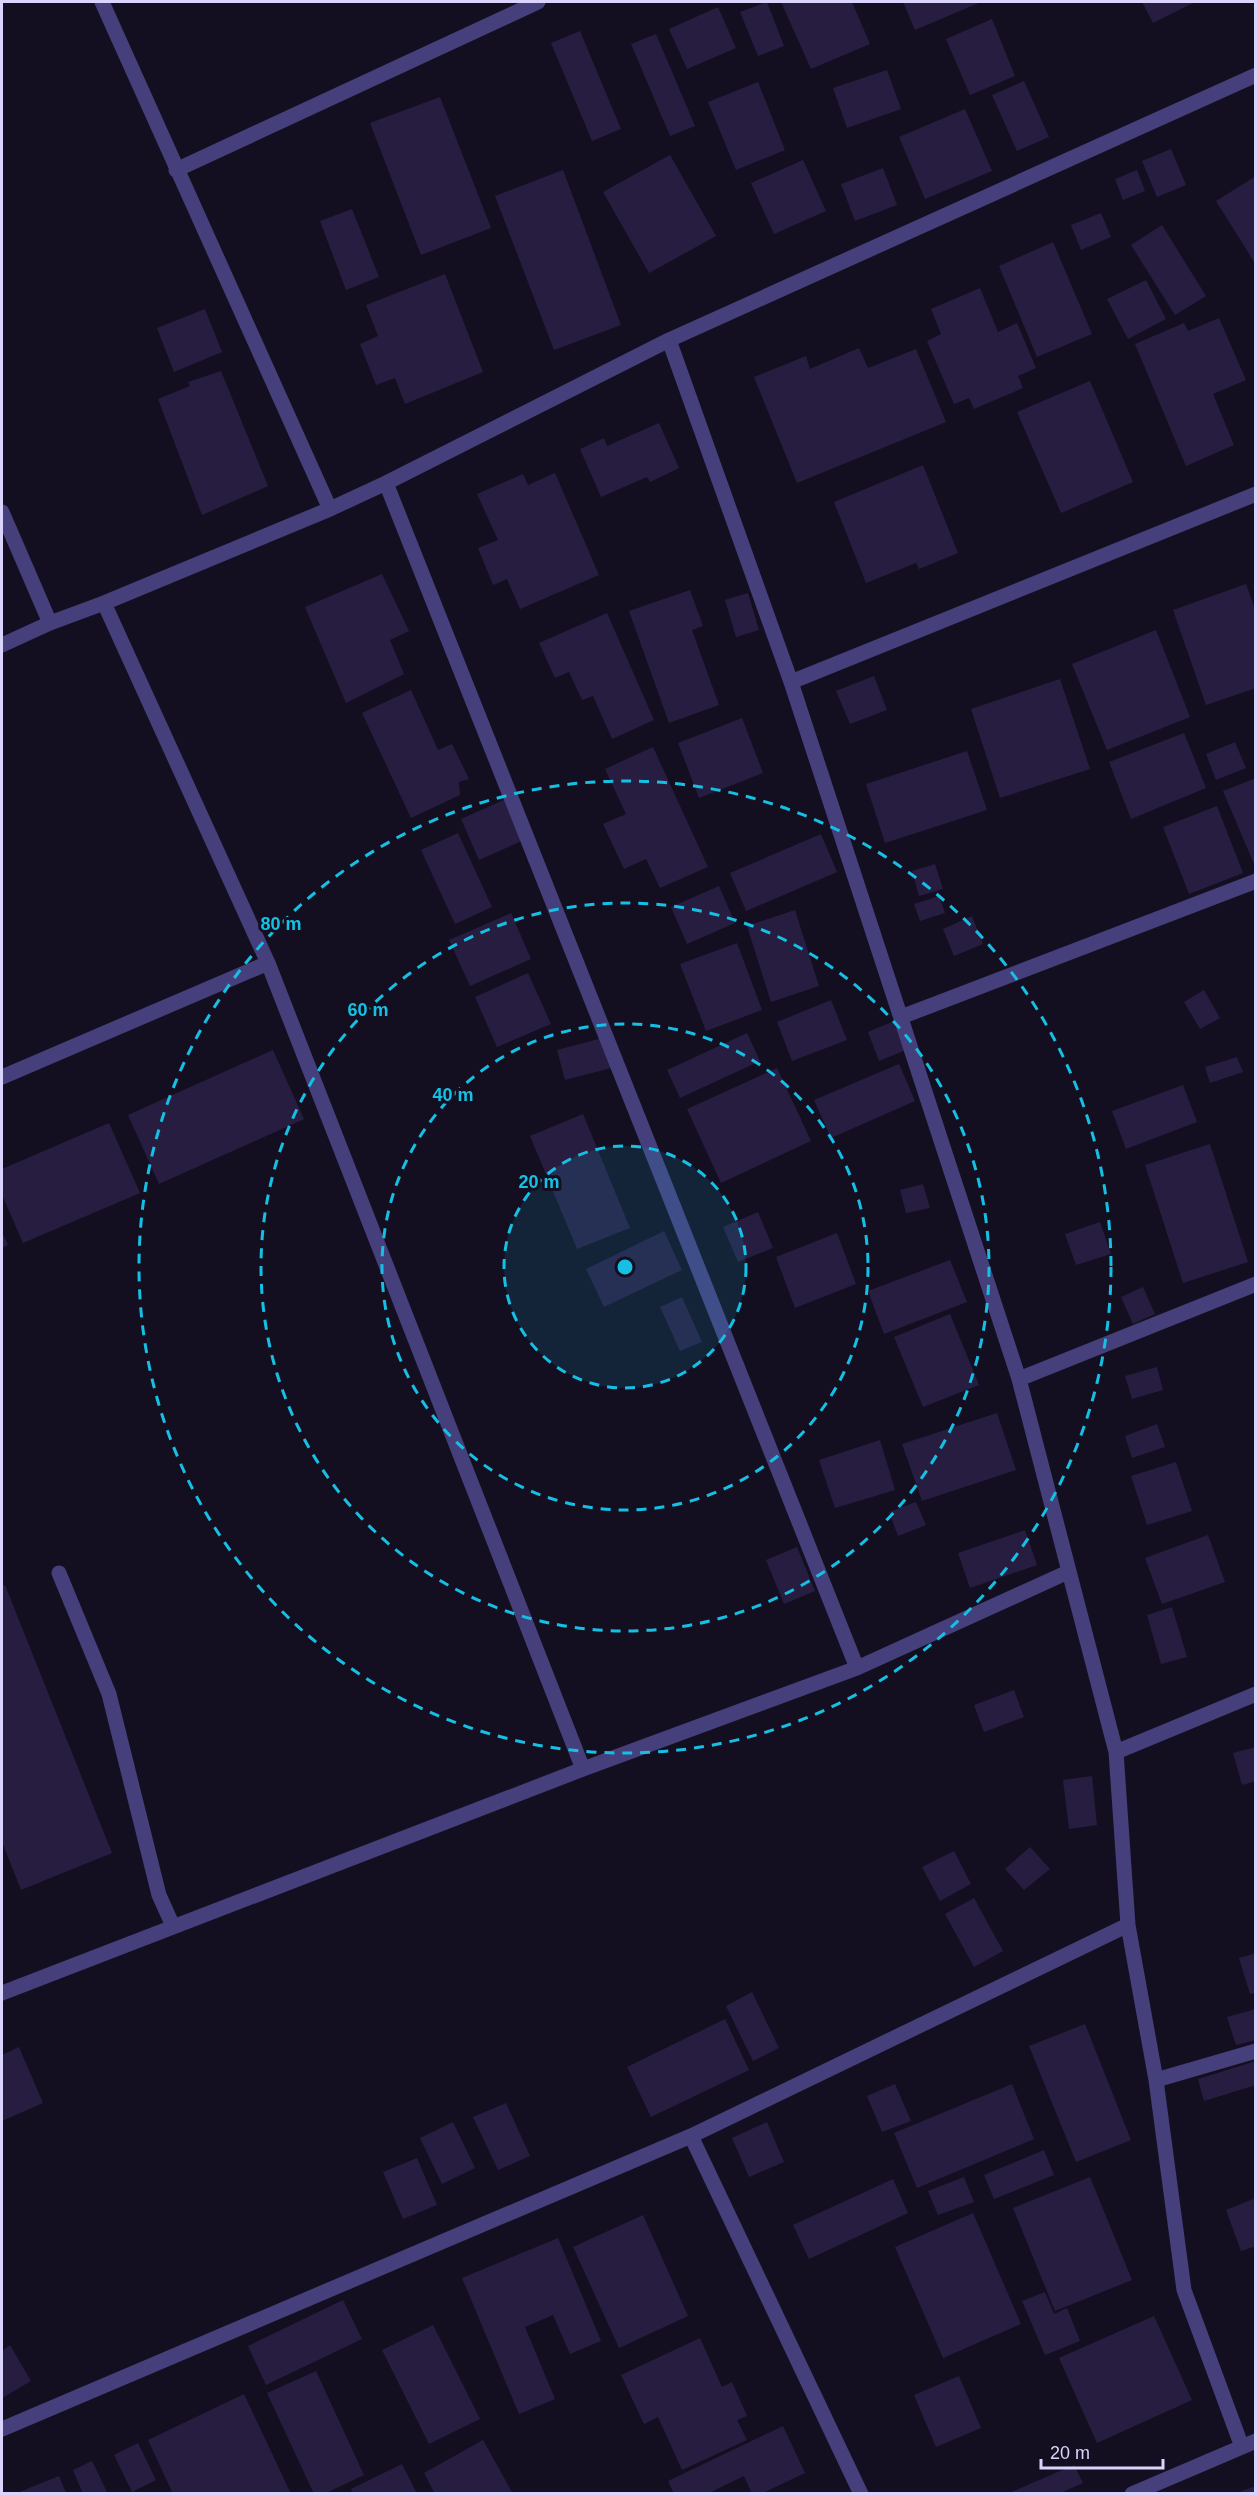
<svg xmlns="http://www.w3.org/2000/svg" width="1257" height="2495" viewBox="0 0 1257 2495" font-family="Helvetica,sans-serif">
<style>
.building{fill:#271d40}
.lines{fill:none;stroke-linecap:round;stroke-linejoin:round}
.lane{stroke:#453f7b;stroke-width:15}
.street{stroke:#453f7b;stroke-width:15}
.ring{fill:none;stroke:#15c0e4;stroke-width:3;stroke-dasharray:10 8}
.centre{fill:#15c0e4;stroke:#140f20;stroke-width:3}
.ring-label{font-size:18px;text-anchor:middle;font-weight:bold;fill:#15c0e4;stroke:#140f20;stroke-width:6;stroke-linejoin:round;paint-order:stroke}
</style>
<rect width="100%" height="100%" fill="#140f20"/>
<path class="building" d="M767 2 784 46 758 56 740 12Z
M781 2H852L870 44 811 69Z
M903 2H981L915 30Z
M1142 2H1195L1153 23Z
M718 7 736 48 687 69 669 29Z
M992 19 1015 76 970 95 946 39Z
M580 31 621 129 592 141 551 43Z
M656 34 695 126 670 136 631 44Z
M887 70 901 109 847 128 833 88Z
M1024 81 1049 137 1017 151 992 95Z
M758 82 785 150 736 170 708 102Z
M440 97 491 228 421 255 370 123Z
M965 109 992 171 925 199 899 137Z
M1171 149 1186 185 1157 197 1142 161Z
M670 155 716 236 649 273 603 192Z
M803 160 826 211 774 234 751 183Z
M883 168 897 205 855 221 841 184Z
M563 170 621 325 554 350 495 196Z
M1137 170 1145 191 1123 200 1115 179Z
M1256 176V265L1216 201Z
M352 209 379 277 346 290 320 221Z
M1101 213 1111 237 1081 250 1071 225Z
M1162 225 1206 296 1175 315 1131 245Z
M1053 242 1092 334 1037 357 999 266Z
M445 274 483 372 405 404 395 378 376 385 360 344 378 336 366 305Z
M1146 280 1166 319 1128 339 1107 299Z
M980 288 998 332 1017 323 1036 368 1018 376 1023 388 974 409 969 398 954 404 927 341 941 334 931 309Z
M205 309 222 352 174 372 157 328Z
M1219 318 1246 380 1213 394 1234 445 1186 466 1135 344 1184 323 1188 331Z
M859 348 868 368 916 349 946 422 797 483 754 377 806 356 810 369Z
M221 371 268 486 202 515 158 399 190 386 188 382Z
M1090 381 1133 482 1061 513 1017 412Z
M659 423 679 468 650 482 647 477 601 497 580 449 604 438 607 446Z
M923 465 958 553 919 569 916 563 866 583 834 502Z
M555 473 599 575 520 609 507 579 493 585 478 548 498 540 477 494 523 474 528 485Z
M382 574 409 631 390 640 404 674 346 703 305 607Z
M1246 584 1256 612V688L1206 705 1173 610Z
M690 590 703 626 692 630 719 705 669 723 629 611Z
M748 593 759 630 736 637 725 600Z
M607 613 654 720 612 739 593 696 582 700 569 672 555 678 539 643Z
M1156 630 1190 717 1107 750 1072 664Z
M874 676 887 710 850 724 836 691Z
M1060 679 1090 769 1000 798 971 709Z
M411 690 438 750 452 744 469 779 459 782 460 795 411 818 362 713Z
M742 718 763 773 699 798 678 743Z
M1184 733 1206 788 1131 819 1109 762Z
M1235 742 1246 768 1216 780 1206 754Z
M653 747 708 867 660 888 646 859 624 869 603 824 626 814 605 769Z
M967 751 987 810 885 843 866 784Z
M1256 778V863L1254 864 1223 791Z
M508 798 526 839 479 860 461 819Z
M1217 806 1243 873 1189 894 1163 827Z
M458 833 492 907 455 924 421 850Z
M821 834 837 872 746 911 730 873Z
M935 864 943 889 919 896 912 871Z
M719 886 735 923 687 944 671 907Z
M939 896 945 913 920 921 914 904Z
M795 910 819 986 771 1002 747 926Z
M511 913 531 959 470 986 449 940Z
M972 916 983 944 954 956 943 929Z
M737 943 762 1010 706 1031 680 964Z
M528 973 551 1024 497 1047 475 997Z
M1204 990 1220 1018 1200 1029 1184 1002Z
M831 1000 847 1040 792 1061 777 1022Z
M894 1021 906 1050 879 1061 868 1032Z
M747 1033 760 1061 680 1098 667 1070Z
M606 1037 615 1067 565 1080 557 1050Z
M273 1050 304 1119 159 1184 128 1115Z
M1237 1057 1243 1072 1210 1083 1205 1067Z
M899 1064 915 1101 831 1138 814 1100Z
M777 1068 811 1141 721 1183 687 1109Z
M1183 1085 1197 1122 1126 1149 1112 1111Z
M583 1114 630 1228 577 1249 530 1136Z
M109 1123 140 1193 23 1243 2 1195V1169Z
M1210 1144 1248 1262 1183 1283 1145 1165Z
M923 1184 930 1208 906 1213 900 1190Z
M758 1212 773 1248 738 1262 723 1227Z
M1100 1222 1111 1254 1076 1265 1065 1234Z
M664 1231 682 1270 604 1307 586 1269Z
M2 1232 8 1245 2 1248Z
M837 1233 856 1284 795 1308 776 1257Z
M950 1260 967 1302 884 1334 868 1291Z
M1143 1287 1155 1314 1133 1324 1121 1297Z
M682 1297 702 1342 680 1351 660 1307Z
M950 1314 979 1385 923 1407 894 1337Z
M1157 1367 1163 1390 1132 1399 1125 1376Z
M997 1413 1016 1470 922 1501 902 1444Z
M1157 1424 1165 1447 1132 1458 1125 1436Z
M880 1440 895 1490 835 1508 819 1460Z
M1176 1462 1192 1511 1147 1525 1131 1476Z
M916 1502 926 1525 898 1536 889 1512Z
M1025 1530 1037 1565 970 1588 958 1553Z
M1208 1535 1225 1582 1162 1604 1145 1558Z
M797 1547 815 1591 784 1604 766 1560Z
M5 1585 112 1853 21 1890 2 1842V1586Z
M1172 1607 1187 1657 1161 1664 1147 1615Z
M1014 1690 1024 1717 984 1732 974 1705Z
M1256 1747V1781L1242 1785 1233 1753Z
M1092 1776 1097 1825 1069 1829 1063 1780Z
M1030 1847 1050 1869 1024 1890 1005 1869Z
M954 1851 971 1884 940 1901 922 1867Z
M974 1898 1003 1951 974 1967 945 1914Z
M1256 1953V1993L1250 1994 1239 1958Z
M752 1992 779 2048 753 2061 726 2006Z
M1256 2009V2040L1236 2045 1227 2017Z
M725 2019 749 2070 651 2117 627 2067Z
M1085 2024 1131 2140 1076 2162 1029 2046Z
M19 2047 43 2103 2 2121V2055Z
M1256 2061V2085L1204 2101 1198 2079Z
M895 2084 911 2121 882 2132 867 2096Z
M1012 2084 1034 2139 917 2188 894 2133Z
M506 2103 530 2156 498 2170 473 2117Z
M453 2122 475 2168 442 2184 420 2138Z
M767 2122 784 2162 749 2177 732 2138Z
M1044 2150 1054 2175 994 2199 984 2175Z
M417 2158 437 2205 403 2219 383 2172Z
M964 2177 974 2202 938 2215 928 2191Z
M1090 2177 1132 2280 1055 2311 1013 2208Z
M893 2179 908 2213 809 2259 793 2225Z
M1256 2198V2246L1241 2251 1226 2210Z
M973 2213 1021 2324 943 2358 895 2247Z
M643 2215 688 2316 619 2348 573 2247Z
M558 2238 601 2341 570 2354 553 2315 525 2327 555 2399 519 2414 462 2278Z
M1045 2292 1054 2314 1067 2308 1080 2341 1045 2355 1022 2301Z
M343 2300 362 2339 266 2385 248 2346Z
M1154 2316 1192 2400 1097 2443 1059 2358Z
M433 2325 480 2419 429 2444 382 2350Z
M700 2338 722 2387 732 2382 747 2416 737 2420 747 2440 682 2470 658 2417 644 2424 621 2375Z
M10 2345 31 2381 2 2398V2351Z
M316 2371 364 2475 324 2494H314L267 2393Z
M959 2376 981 2428 936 2447 914 2395Z
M244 2394 291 2494H173L148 2440Z
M783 2426 805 2473 761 2494H752L744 2476 707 2494H674L668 2481Z
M483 2440 513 2494H435L424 2473Z
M138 2443 156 2480 132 2492 114 2455Z
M92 2461 108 2494H83L73 2470Z
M402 2464 417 2494H353L351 2489Z
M1074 2465 1083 2483 1058 2494H1007Z
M59 2476 66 2493H17Z
M1256 2486V2494H1236V2493Z"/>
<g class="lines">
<path class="lane" d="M59 1573 109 1694 159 1895 173 1926"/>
<path class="street" d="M102 2 330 509
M176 170 538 2
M669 340 791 682 1019 1379 1116 1752 1128 1925 1156 2080 1184 2290 1242 2447
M386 483 857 1668
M2 512 50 623
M104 603 268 963 583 1769
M2 645 50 623 104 603 330 509 386 483 669 340 1256 75
M791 682 1256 494
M901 1017 1256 881
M2 1077 268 963
M1019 1379 1256 1284
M1116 1752 1256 1694
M2 1993 583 1769 857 1668 1068 1572
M1156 2080 1256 2051
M691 2136 861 2494
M2 2429 691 2136 1128 1925
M1132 2494 1256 2441"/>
</g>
<circle cx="625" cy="1267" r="121" fill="#15c0e4" fill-opacity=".12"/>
<g class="ring">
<circle cx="625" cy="1267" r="121"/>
<circle cx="625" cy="1267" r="243"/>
<circle cx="625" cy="1267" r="364"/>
<circle cx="625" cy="1267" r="486"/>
</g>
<circle cx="625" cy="1267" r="9" class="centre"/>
<g class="ring-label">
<text x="281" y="930">80 m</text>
<text x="368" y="1016">60 m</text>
<text x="453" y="1101">40 m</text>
<text x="539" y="1188">20 m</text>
</g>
<rect width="1257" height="2495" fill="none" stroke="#dad3fb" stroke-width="6"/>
<path d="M1041 2459v9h122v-9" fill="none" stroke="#dad3fb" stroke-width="3"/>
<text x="1050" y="2459" font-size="18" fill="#dad3fb" stroke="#140f20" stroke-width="4.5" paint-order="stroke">20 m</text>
</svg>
